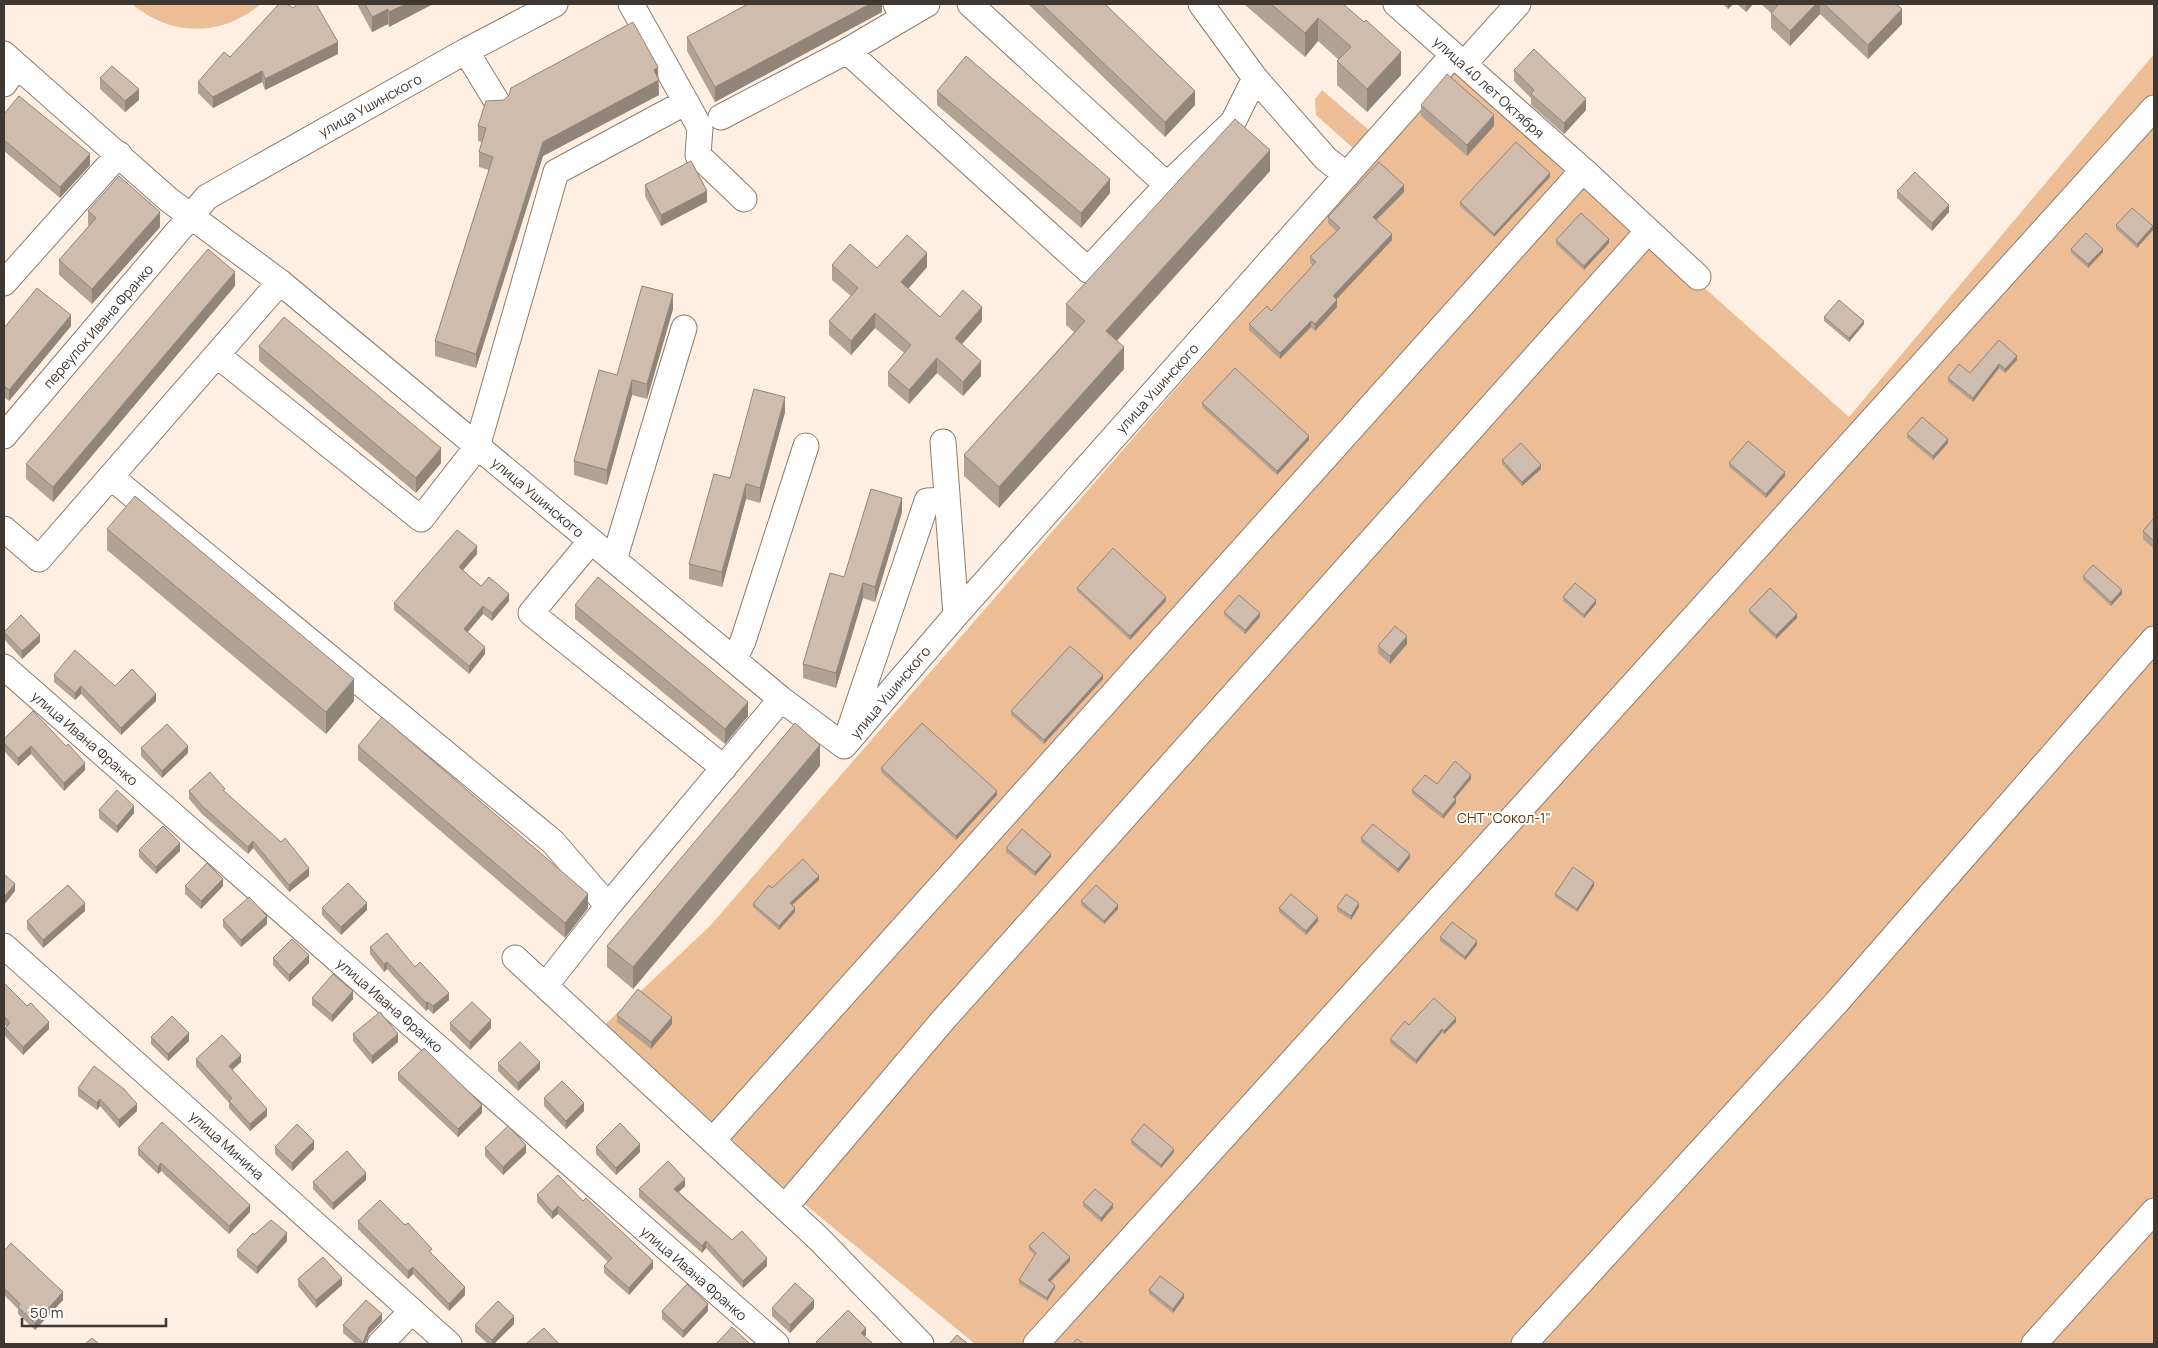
<svg xmlns="http://www.w3.org/2000/svg" width="2158" height="1348" viewBox="0 0 2158 1348" font-family="Manrope,sans-serif">
<style>
.garden{fill:#edbe95}
.lines{fill:none;stroke-linecap:round;stroke-linejoin:round}
.minor-casing{stroke:#8d7c6d;stroke-width:27}
.minor{stroke:#fff;stroke-width:25}
.wall{fill:#b2a294}
.shaded-wall{fill:#918478}
.building{fill:#cfbcac;stroke:#918478}
.labels{text-anchor:middle;dominant-baseline:central;stroke-width:4;stroke-linejoin:round;paint-order:stroke}
.street-label{font-size:14px;fill:#3f3731;stroke:#fff}
.park-label{font-size:14px;fill:#5f370b;stroke:#fff}
</style>
<rect width="100%" height="100%" fill="#ffefe2"/>
<path class="garden" d="M132 4H261C221 37 171 37 132 4Z
M2154 54V1344H975L596 1033 710 926 1456 66 1849 417Z
M1322 90 1370 131 1354 149 1316 115 1315 99Z"/>
<g class="lines">
<defs>
<path id="minor" d="M896 4 903 18 927 4
M970 4 1167 185 1233 122 1255 78 1201 4
M1396 4 1583 170
M903 18 847 51 1088 270 1167 185
M466 51 497 102
M4 54 169 200 280 282 781 699 844 746 956 615 1453 55
M1464 64 1518 4
M1255 78 1326 159 1347 175
M4 84 17 66
M686 102 700 128 698 155 744 199
M721 117 847 51
M4 283 119 154
M217 355 421 519 477 447 556 172 686 102 631 4
M4 436 207 197 466 51 555 4
M943 442 956 615
M111 477 553 842 608 906 781 699
M4 529 39 559 280 282
M591 541 531 613 724 768
M614 560 684 328
M734 660 743 641 806 446
M4 667 776 1344
M848 734 927 501 947 500
M4 946 449 1344
M515 958 818 1238 921 1344
M545 986 608 906
M713 1140 1583 170 1698 277
M785 1207 944 1019 1648 231
M380 1344 412 1311
M1036 1344C1410 933 1781 520 2154 108
M1524 1344 1836 1003 2154 639
M2034 1344 2154 1211"/>
</defs>
<use href="#minor" class="minor-casing"/>
<use href="#minor" class="minor"/>
</g>
<path class="wall" d="M357 4H431V5L389 27 388 24 372 32Z
M882 4V12L715 102 687 51V37Z
M1029 4H1105L1195 105 1165 137 1029 5Z
M1244 4H1343L1401 75 1367 112 1337 85V61L1339 60 1318 41 1305 57Z
M1723 4H1733L1728 9Z
M1737 4H1753L1746 12Z
M1761 4H1896L1902 24 1868 59 1820 14 1790 46 1771 28V13Z
M293 8 338 54 265 90 262 82 213 108 198 93V82L230 57Z
M1514 70 1586 110 1564 134 1531 105V98L1514 81Z
M100 78 139 100 125 112 100 89Z
M658 79 659 95 543 156 476 368 435 356V341L489 170 479 167V152L482 142 478 141V126L504 100Z
M937 91 1110 193 1081 228 937 105Z
M1421 105 1494 126 1467 156 1421 116Z
M4 114 90 165 60 198 4 151Z
M1270 171 1117 341 1124 369 999 508 964 476V455L1074 332 1066 325V304Z
M1550 177 1494 237 1460 206V202Z
M645 185 707 202 661 226 645 196Z
M1897 191 1949 212 1932 231 1897 198Z
M1404 192 1377 220 1392 240 1336 299 1337 307 1315 331 1311 327 1280 359 1249 330V324L1271 311 1313 266 1310 263V257L1336 231 1328 223V217Z
M88 211 160 227 92 304 59 275V260L89 226 88 225Z
M2116 225 2153 230 2137 248 2116 229Z
M1556 240 1609 243 1584 270 1556 244Z
M2071 249 2103 252 2088 268 2071 253Z
M832 265 877 268 927 267 908 289 940 317 982 321 962 344 981 376 963 396 937 373 909 404 888 386V372L904 353 875 328 851 355 829 335V321L851 296 832 280Z
M235 286 53 502 26 479V464Z
M673 309 647 399 632 395 607 485 574 475V461L617 375Z
M1824 317 1864 324 1849 342 1824 321Z
M71 326 9 401 4 397V328Z
M1999 340 2017 360 2005 373 1999 368 1973 402 1948 382V378L1970 373Z
M259 346 441 463 416 493 259 361Z
M1202 403 1309 440 1277 475 1202 407Z
M785 412 760 503 746 499 722 587 689 579V564Z
M1907 434 1948 443 1933 460 1907 438Z
M1502 460 1541 469 1522 486 1502 464Z
M1729 463 1785 476 1766 498 1729 467Z
M902 512 875 602 863 598 836 688 803 678V664L844 577Z
M2154 518V549L2143 539V531Z
M107 529 354 701 326 734 107 550Z
M477 554 462 570 481 586 509 601 492 621 483 614 468 632 485 654 469 674 394 610V603Z
M2083 576 2122 594 2111 606 2083 580Z
M1077 588 1166 601 1130 640 1077 591Z
M1563 597 1596 604 1584 618 1563 601Z
M575 605 748 716 725 744 575 619Z
M1749 610 1797 618 1776 639 1749 613Z
M1224 612 1260 617 1245 634 1224 615Z
M4 631 40 642 22 659 4 639Z
M1407 644 1390 664 1378 653V646Z
M54 675 115 686 156 701 121 735 81 694 75 700 54 682Z
M1103 679 1044 744 1011 715V711Z
M33 711 85 770 64 791 31 754 18 766 4 751V739Z
M358 746 588 908 565 938 358 760Z
M141 748 188 753 162 778 141 756Z
M820 766 633 989 607 967V946Z
M881 768 997 795 956 840 881 772Z
M1471 779 1455 798 1456 803 1443 819 1412 794V790L1437 784Z
M189 791 225 792 309 876 289 892 253 848 248 854 202 814 189 799Z
M99 810 134 813 117 833 99 818Z
M1361 838 1410 858 1398 873 1361 842Z
M1006 848 1051 857 1035 876 1006 852Z
M139 850 180 851 156 874 139 857Z
M819 880 792 905 795 912 779 930 753 907V904L772 888Z
M185 886H223L201 909 185 894Z
M1594 886 1577 912 1555 897V894Z
M1081 901 1118 909 1104 924 1081 905Z
M1337 907H1359L1351 920 1337 911Z
M322 908 367 910 341 935 322 915Z
M1279 908 1318 921 1306 935 1279 912Z
M85 911 43 948 27 929V921Z
M223 920 267 924 241 947 223 927Z
M1440 937 1477 945 1465 960 1440 941Z
M370 947 415 967 449 1000 433 1014 428 1009 426 1011 387 969 384 972 370 954Z
M273 958 309 963 289 982 273 965Z
M4 983 49 1029 23 1055 5 1036V1028L7 1027 4 1024Z
M312 998 353 999 332 1022 312 1005Z
M617 1015 672 1024 651 1049 617 1022Z
M1456 1022 1444 1034 1442 1032 1416 1064 1390 1043V1039L1409 1025Z
M450 1023 491 1028 470 1050 450 1030Z
M353 1034 398 1042 372 1064 353 1041Z
M151 1037 189 1041 168 1061 151 1044Z
M196 1059 241 1062 232 1070 267 1116 250 1131 229 1108V1103L196 1066Z
M498 1063 540 1069 518 1091 498 1071Z
M398 1073 482 1113 458 1137 398 1080Z
M78 1088 137 1111 119 1128 100 1106 97 1110 78 1096Z
M544 1098 584 1111 566 1129 544 1106Z
M1131 1140 1174 1152 1161 1168 1131 1144Z
M275 1147 314 1149 292 1171 275 1154Z
M596 1147 640 1152 616 1175 596 1154Z
M138 1148 250 1212 229 1234 161 1171 158 1174 138 1155Z
M485 1148 526 1153 503 1175 485 1156Z
M366 1180 333 1210 313 1189V1182Z
M685 1186 679 1192 732 1240 767 1266 743 1288 706 1248 702 1253 639 1197V1189Z
M537 1195 583 1201 653 1268 629 1295 604 1273V1266L608 1262 558 1214 552 1219 537 1202Z
M1083 1202 1113 1208 1101 1222 1083 1206Z
M358 1221 432 1254 465 1295 449 1311 413 1274 408 1279 358 1229Z
M254 1235 287 1241 257 1274 237 1257V1250Z
M1029 1246 1070 1261 1050 1282 1055 1288 1047 1301 1019 1284V1280L1035 1255 1029 1250Z
M4 1251 63 1300 35 1330 18 1314V1309L4 1295Z
M298 1279 342 1285 316 1308 298 1286Z
M1149 1290 1184 1298 1173 1313 1149 1294Z
M772 1308H814L790 1333 772 1316Z
M662 1311H708L683 1338 662 1319Z
M382 1321 369 1334 365 1344H356L343 1333V1325Z
M514 1324 494 1344H488L475 1332V1325Z"/>
<path class="shaded-wall" d="M406 4H431V5L389 27V12Z
M870 4H882V12L715 102V87Z
M1728 4H1733L1728 9Z
M1746 4H1753L1746 12Z
M1816 4H1820V14L1790 46V31Z
M388 9V24L372 32V17Z
M1902 9V24L1868 59V45Z
M1318 18V41L1305 57V33Z
M338 42V54L265 90V79Z
M1401 52V75L1367 112V89Z
M658 67 659 95 543 156 476 368V354L543 142Z
M262 71V82L213 108V97Z
M139 89V100L125 112V101Z
M1195 91V105L1165 137V122Z
M1586 99V110L1564 134V123Z
M1494 115V126L1467 156V145Z
M1270 150V171L1106 352V331Z
M90 154V165L60 198V187Z
M1550 173V177L1494 237V234Z
M1110 179V193L1081 228V213Z
M1404 185V192L1373 223V217Z
M707 191V202L661 226V215Z
M1949 205V212L1932 231V223Z
M160 212V227L92 304V289Z
M2153 226V230L2137 248V244Z
M1392 234V240L1333 303V296Z
M1609 239V243L1584 270V266Z
M2103 249V252L2088 268V264Z
M927 253V267L901 297V282Z
M235 272V286L53 502V487Z
M673 294V309L647 399V384Z
M1337 300V307L1315 331V324Z
M982 307V321L955 352V338Z
M875 313V328L851 355V341Z
M71 315V326L9 401V390Z
M1311 321V327L1280 359V353Z
M1864 321V324L1849 342V338Z
M1124 347V369L999 508V487Z
M2017 356V360L2005 373V369Z
M937 358V373L909 404V390Z
M981 361V376L963 396V382Z
M1999 364V368L1973 402V398Z
M632 380V395L607 485V470Z
M785 397V412L760 503V488Z
M1309 436V440L1277 475V471Z
M1948 439V443L1933 460V456Z
M441 448V463L416 493V478Z
M1541 465V469L1522 486V482Z
M1785 472V476L1766 498V494Z
M746 484V499L722 587V572Z
M902 498V512L875 602V587Z
M477 546V554L459 575V567Z
M863 583V598L836 688V673Z
M2122 590V594L2111 606V602Z
M509 594V601L492 621V613Z
M1166 597V601L1130 640V636Z
M1596 600V604L1584 618V615Z
M483 606V614L464 636V629Z
M1260 613V617L1245 634V630Z
M1797 614V618L1776 639V635Z
M40 635V642L22 659V651Z
M1407 636V644L1390 664V656Z
M485 647V654L469 674V666Z
M1103 675V679L1044 744V740Z
M354 679V701L326 734V712Z
M81 686V694L75 700V693Z
M156 694V701L121 735V728Z
M748 702V716L725 744V729Z
M820 745V766L633 989V967Z
M31 746V754L18 766V758Z
M188 746V753L162 778V771Z
M85 763V770L64 791V783Z
M1471 775V779L1453 801V797Z
M997 791V795L956 840V836Z
M1456 799V803L1443 819V815Z
M134 806V813L117 833V826Z
M253 841V848L248 854V847Z
M180 843V851L156 874V867Z
M1051 854V857L1035 876V872Z
M1410 854V858L1398 873V869Z
M309 868V876L289 892V885Z
M819 876V880L790 907V903Z
M223 879V886L201 909V901Z
M1594 882V886L1577 912V909Z
M15 884V891L4 905V897Z
M588 894V908L565 938V923Z
M85 903V911L43 948V940Z
M367 903V910L341 935V927Z
M1359 903V907L1351 920V916Z
M1118 905V909L1104 924V921Z
M795 908V912L779 930V926Z
M267 916V924L241 947V940Z
M1318 917V921L1306 935V931Z
M1477 941V945L1465 960V957Z
M309 955V963L289 982V975Z
M387 962V969L384 972V964Z
M353 991V999L332 1022V1015Z
M449 993V1000L433 1014V1006Z
M428 1002V1009L426 1011V1003Z
M672 1017V1024L651 1049V1042Z
M1456 1018V1022L1444 1034V1031Z
M491 1020V1028L470 1050V1042Z
M49 1022V1029L23 1055V1047Z
M1442 1029V1032L1416 1064V1060Z
M189 1033V1041L168 1061V1054Z
M398 1034V1042L372 1064V1056Z
M241 1055V1062L229 1073V1066Z
M540 1062V1069L518 1091V1083Z
M100 1099V1106L97 1110V1103Z
M584 1103V1111L566 1129V1121Z
M137 1104V1111L119 1128V1120Z
M482 1105V1113L458 1137V1129Z
M267 1109V1116L250 1131V1124Z
M314 1141V1149L292 1171V1163Z
M640 1144V1152L616 1175V1168Z
M526 1145V1153L503 1175V1167Z
M1174 1149V1152L1161 1168V1165Z
M161 1163V1171L158 1174V1167Z
M366 1173V1180L333 1210V1203Z
M685 1179V1186L674 1196V1189Z
M1113 1204V1208L1101 1222V1218Z
M250 1205V1212L229 1234V1226Z
M558 1206V1214L552 1219V1212Z
M287 1233V1241L257 1274V1267Z
M706 1241V1248L702 1253V1246Z
M1070 1257V1261L1048 1284V1280Z
M767 1258V1266L743 1288V1281Z
M653 1261V1268L629 1295V1288Z
M413 1267V1274L408 1279V1271Z
M342 1278V1285L316 1308V1300Z
M1055 1285V1288L1047 1301V1298Z
M465 1287V1295L449 1311V1304Z
M63 1292V1300L35 1330V1323Z
M1184 1294V1298L1173 1313V1309Z
M814 1300V1308L790 1333V1325Z
M708 1304V1311L683 1338V1331Z
M382 1314V1321L369 1334 365 1344H363L369 1327Z
M514 1316V1324L494 1344H492V1340Z
M866 1328V1335L861 1340V1333Z"/>
<path class="building" d="M279 4H287L293 8 297 4H316L338 42 265 79 262 71 213 97 198 82 224 52 230 57Z
M365 4H406L389 12 388 9 372 17Z
M748 4H870L715 87 687 37Z
M1042 4H1105L1195 91 1165 122Z
M1271 4H1343L1364 22 1366 20 1401 52 1367 89 1337 61 1351 47 1331 29 1318 18 1305 33Z
M1777 4H1816L1790 31 1771 13 1778 5Z
M1824 4H1896L1902 9 1868 45Z
M633 22 658 67 654 70 659 80 543 142 476 354 435 341 493 157 479 152 486 128 478 126 486 101 504 100 509 95 511 88Z
M1534 49 1586 99 1564 123 1531 94 1534 90 1514 70Z
M966 56 1110 179 1081 213 937 91Z
M112 66 139 89 125 101 100 78Z
M1447 74 1494 115 1467 145 1421 105Z
M19 96 90 154 60 187 4 140V114Z
M1235 119 1270 150 1106 331 1124 347 999 487 964 455 1085 321 1066 304Z
M1516 142 1550 173 1494 234 1460 202Z
M691 161 707 191 661 215 645 185Z
M1379 162 1404 185 1373 217 1392 234 1333 296 1337 300 1315 324 1311 321 1280 353 1249 324 1267 306 1271 311 1316 262 1310 257 1340 228 1328 217Z
M1915 172 1949 205 1932 223 1897 191Z
M119 176 160 212 92 289 59 260 96 218 88 211Z
M2132 208 2153 226 2137 244 2116 225Z
M1581 213 1609 239 1584 266 1556 240Z
M2086 233 2103 249 2088 264 2071 249Z
M907 235 927 253 901 282 940 317 963 290 982 307 955 338 981 361 963 382 937 358 909 390 888 372 911 345 875 313 851 341 829 321 858 288 832 265 850 244 877 268Z
M208 249 235 272 53 487 26 464Z
M642 286 673 294 647 384 632 380 607 470 574 461 599 370 617 375Z
M37 288 71 315 9 390 4 386V328Z
M1839 300 1864 321 1849 338 1824 317Z
M284 317 441 448 416 478 259 346Z
M1999 340 2017 356 2005 369 1999 364 1973 398 1948 378 1959 364 1970 373Z
M1235 368 1309 436 1277 471 1202 403Z
M754 389 785 397 760 488 746 484 722 572 689 564 714 474 730 478Z
M1922 417 1948 439 1933 456 1907 434Z
M1748 441 1785 472 1766 494 1729 463Z
M1521 443 1541 465 1522 482 1502 460Z
M871 489 902 498 875 587 863 583 836 673 803 664 830 573 844 577Z
M135 496 354 679 326 712 107 529Z
M2154 518V541L2143 531Z
M457 530 477 546 459 567 481 586 489 577 509 594 492 613 483 606 464 629 485 647 469 666 394 603Z
M1113 548 1166 597 1130 636 1077 588Z
M2093 565 2122 590 2111 602 2083 576Z
M598 577 748 702 725 729 575 605Z
M1575 583 1596 600 1584 615 1563 597Z
M1770 588 1797 614 1776 635 1749 610Z
M1239 595 1260 613 1245 630 1224 612Z
M21 615 40 635 22 651 4 632Z
M1395 626 1407 636 1390 656 1378 646Z
M1070 646 1103 675 1044 740 1011 711Z
M75 650 115 686 132 669 156 694 121 728 81 686 75 693 54 675Z
M33 711 66 746 68 744 85 763 64 783 31 746 18 758 4 743V739Z
M382 717 588 894 565 923 358 746Z
M795 723 820 745 633 967 607 946Z
M922 723 997 791 956 836 881 768Z
M167 724 188 746 162 771 141 748Z
M1455 761 1471 775 1453 797 1456 799 1443 815 1412 790 1425 775 1437 784Z
M210 772 225 789 223 790 281 842 285 838 309 868 289 885 253 841 248 847 202 806 189 791Z
M117 790 134 806 117 826 99 810Z
M1373 824 1410 854 1398 869 1361 838Z
M163 826 180 843 156 867 139 850Z
M1022 829 1051 854 1035 872 1006 848Z
M803 859 819 876 790 903 795 908 779 926 753 904 769 885 772 888Z
M207 863 223 879 201 901 185 886Z
M1573 867 1594 882 1577 909 1555 894Z
M4 874 15 884 4 897Z
M348 883 367 903 341 927 322 908Z
M68 885 85 903 43 940 27 921Z
M1096 885 1118 905 1104 921 1081 901Z
M1291 894 1318 917 1306 931 1279 908Z
M1346 894 1359 903 1351 916 1337 907Z
M249 897 267 916 241 940 223 920Z
M1452 922 1477 941 1465 957 1440 937Z
M387 933 415 967 420 962 449 993 433 1006 428 1002 426 1003 387 962 384 964 370 947Z
M292 939 309 955 289 975 273 958Z
M333 974 353 991 332 1015 312 998Z
M4 983 27 1006 31 1003 49 1022 23 1047 5 1028 10 1023 4 1016Z
M638 989 672 1017 651 1042 617 1015Z
M1434 998 1456 1018 1444 1031 1442 1029 1416 1060 1390 1039 1405 1021 1409 1025Z
M472 1002 491 1020 470 1042 450 1023Z
M380 1012 398 1034 372 1056 353 1034Z
M172 1016 189 1033 168 1054 151 1037Z
M222 1035 241 1055 229 1066 267 1109 250 1124 229 1101 232 1098 196 1059Z
M520 1042 540 1062 518 1083 498 1063Z
M424 1048 482 1105 458 1129 398 1073Z
M94 1066 124 1089 137 1104 119 1120 100 1099 97 1103 78 1088Z
M562 1081 584 1103 566 1121 544 1098Z
M162 1122 250 1205 229 1226 161 1163 158 1167 138 1148Z
M620 1123 640 1144 616 1168 596 1147Z
M297 1124 314 1141 292 1163 275 1147Z
M1144 1124 1174 1149 1161 1165 1131 1140Z
M508 1126 526 1145 503 1167 485 1148Z
M347 1151 366 1173 333 1203 313 1182Z
M668 1161 685 1179 674 1189 732 1240 742 1231 767 1258 743 1281 706 1241 702 1246 639 1189Z
M558 1175 583 1201 586 1198 653 1261 629 1288 604 1266 612 1258 558 1206 552 1212 537 1195Z
M1095 1189 1113 1204 1101 1218 1083 1202Z
M380 1200 405 1225 408 1223 432 1249 429 1251 465 1287 449 1304 413 1267 408 1271 358 1221Z
M271 1220 287 1233 257 1267 237 1250 253 1233 254 1235Z
M1043 1232 1070 1257 1048 1280 1055 1285 1047 1298 1019 1280 1036 1253 1029 1246Z
M11 1243 63 1292 35 1323 18 1307 20 1304 4 1288V1251Z
M323 1257 342 1278 316 1300 298 1279Z
M1160 1276 1184 1294 1173 1309 1149 1290Z
M795 1283 814 1300 790 1325 772 1308Z
M687 1284 708 1304 683 1331 662 1311Z
M366 1300 382 1314 369 1327 363 1343 343 1325Z
M498 1301 514 1316 492 1340 475 1325Z
M848 1310 866 1328 861 1333 873 1344H819L816 1342Z
M732 1327 750 1344H716Z
M544 1328 559 1344H526Z
M957 1335 968 1344H949Z
M92 1338 99 1344H85Z
M1077 1339 1084 1344H1072Z"/>
<g class="labels">
<g class="street-label">
<text transform="translate(1489 87) rotate(42)">улица 40 лет Октября</text>
<text transform="translate(370 105) rotate(-29)">улица Ушинского</text>
<text transform="translate(98 326) rotate(-49)">переулок Ивана Франко</text>
<text transform="translate(1157 388) rotate(-48)">улица Ушинского</text>
<text transform="translate(538 497) rotate(40)">улица Ушинского</text>
<text transform="translate(890 692) rotate(-50)">улица Ушинского</text>
<text transform="translate(85 738) rotate(41)">улица Ивана Франко</text>
<text transform="translate(390 1005) rotate(41)">улица Ивана Франко</text>
<text transform="translate(227 1145) rotate(42)">улица Минина</text>
<text transform="translate(694 1273) rotate(41)">улица Ивана Франко</text>
</g>
<g class="park-label">
<text x="1504" y="817">СНТ "Сокол-1"</text>
</g>
</g>
<rect width="2158" height="1348" fill="none" stroke="#3f3731" stroke-width="10"/>
<path d="M22 1318v8h144v-8" fill="none" stroke="#3f3731" stroke-width="2.5"/>
<text x="30" y="1318" font-size="15" fill="#3f3731" stroke="#ffffff" stroke-width="4" paint-order="stroke">50 m</text>
</svg>
